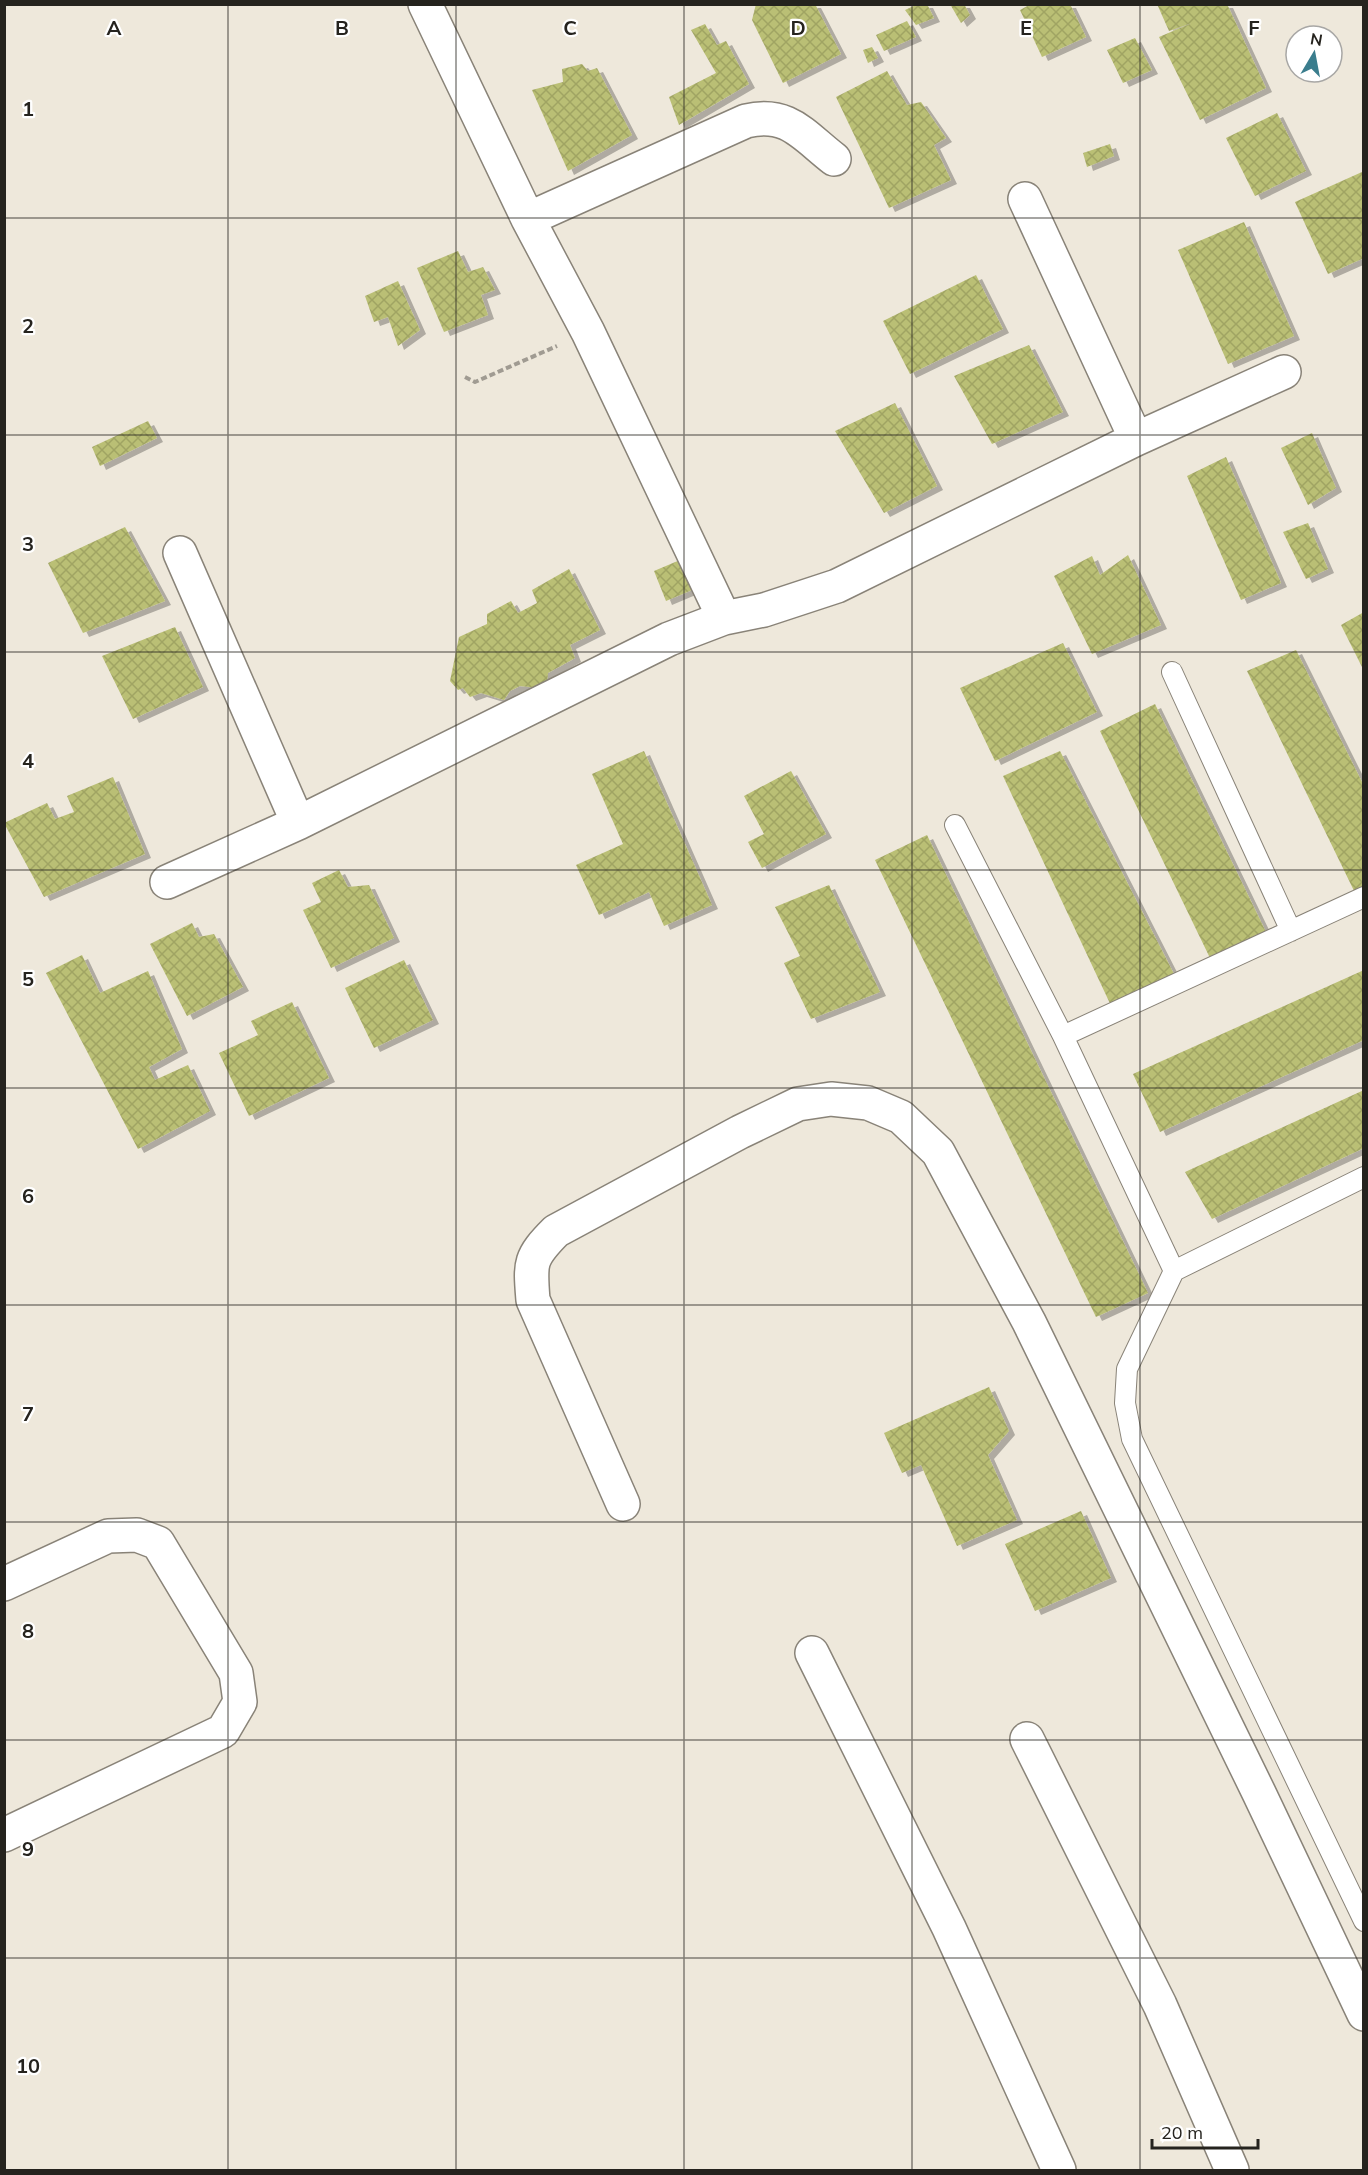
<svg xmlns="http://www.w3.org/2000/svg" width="1368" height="2175" viewBox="0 0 1368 2175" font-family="Mulish,sans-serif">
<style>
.building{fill:url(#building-cross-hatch);filter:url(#shadow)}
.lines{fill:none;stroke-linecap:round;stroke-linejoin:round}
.service-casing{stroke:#898378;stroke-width:22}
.minor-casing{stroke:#898378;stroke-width:36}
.path{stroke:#a09b92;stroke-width:4;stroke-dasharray:6 3;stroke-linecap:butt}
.service{stroke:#fff;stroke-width:20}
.minor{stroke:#fff;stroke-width:33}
.grid{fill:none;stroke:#25231e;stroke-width:1.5;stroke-opacity:0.55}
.grid-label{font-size:20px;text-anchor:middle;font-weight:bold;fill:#25231e;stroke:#fff;stroke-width:4.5;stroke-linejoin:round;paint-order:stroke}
</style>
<defs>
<pattern id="building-cross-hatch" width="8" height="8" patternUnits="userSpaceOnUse" patternTransform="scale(1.5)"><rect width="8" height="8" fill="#babf74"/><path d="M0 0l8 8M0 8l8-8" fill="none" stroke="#a0a464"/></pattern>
<filter id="shadow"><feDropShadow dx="6" dy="4" stdDeviation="0" flood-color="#0004"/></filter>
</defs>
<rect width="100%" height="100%" fill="#eee8db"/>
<path class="building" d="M756 4H815L841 54 783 83 752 20Z
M918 4H927L934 18 916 25 905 10Z
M950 4H964L970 15 961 23Z
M1031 4H1070L1086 37 1042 57 1020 10Z
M1157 4H1227L1266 88 1200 120 1159 37 1192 23 1169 31Z
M907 21 916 37 884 51 876 35Z
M705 24 717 45 726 41 749 84 679 125 669 97 716 73 691 30Z
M1135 38 1152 70 1123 83 1107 50Z
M872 47 878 58 868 63 863 50Z
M582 64 588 71 597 68 632 135 568 171 532 90 563 82 562 69Z
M887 71 907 105 921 102 946 138 934 145 951 180 889 208 836 97Z
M1277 113 1306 171 1255 196 1226 138Z
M1110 144 1114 156 1087 167 1083 153Z
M1362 172 1364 258 1328 274 1295 202Z
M1244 222 1294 336 1228 364 1178 250Z
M458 251 468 272 483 267 495 290 481 295 488 315 444 332 417 268Z
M976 275 1003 329 910 374 883 321Z
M398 281 420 330 398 346 388 317 374 322 365 296Z
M1029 345 1063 412 992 444 954 376Z
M895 403 937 486 884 513 835 431Z
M148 421 157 438 100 466 92 447Z
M1312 433 1336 488 1308 505 1281 448Z
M1226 457 1281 583 1241 600 1187 476Z
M1308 523 1328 569 1306 579 1283 532Z
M125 527 165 601 83 633 48 563Z
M1128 555 1161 625 1092 654 1054 576 1092 556 1100 575Z
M680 560 692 590 666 601 654 571Z
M569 569 600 630 570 645 575 658 548 673 547 684 539 688 520 686 510 691 504 700 481 693 470 697 463 688 458 690 450 681 459 637 487 624V614L511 601 518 613 537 603 532 590Z
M1364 612V671L1341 625Z
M175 627 203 687 133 719 102 656Z
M1063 643 1097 712 995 761 960 688Z
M1296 650 1364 786V897L1358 899 1247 671Z
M1155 704 1266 932 1210 958 1100 731Z
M644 751 712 905 664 926 649 892 599 915 576 865 623 844 592 774Z
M1060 751 1174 974 1114 1012 1003 776Z
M791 771 826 834 762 868 748 842 764 834 744 796Z
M113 777 145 854 44 897 4 823 47 803 55 819 74 812 67 796Z
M927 835 1148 1293 1096 1317 875 860Z
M339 870 348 887 369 885 394 938 331 968 303 910 321 902 312 883Z
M829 885 880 992 811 1019 784 963 800 956 775 907Z
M192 923 199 937 214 934 243 987 187 1016 150 944Z
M82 955 100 993 148 971 182 1049 149 1067 155 1080 188 1065 210 1111 138 1149 46 973Z
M404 960 433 1020 374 1048 345 988Z
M1364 970V1040L1160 1132 1133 1074Z
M292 1002 329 1078 249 1116 219 1053 258 1035 251 1021Z
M1364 1090V1148L1212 1219 1185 1172Z
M989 1387 1009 1431 988 1455 1017 1520 957 1546 921 1465 902 1473 884 1433Z
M1081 1511 1111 1578 1035 1611 1005 1544Z"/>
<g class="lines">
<defs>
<path id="service" d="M1172 672 1291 931
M955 825 1063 1036 1174 1271 1127 1369 1125 1403 1132 1439 1364 1921
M1063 1036 1364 897
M1174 1271 1364 1177"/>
<path id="minor" d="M425 4 528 219 588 332 724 618 764 610 837 586 1136 439 1284 372
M1025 199 1136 439
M528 219 746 121C788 111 803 135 834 159
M180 553 298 823
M167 882 298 823 669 639 724 618
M623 1504 533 1300C530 1263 529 1258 556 1231L740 1132 798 1104 831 1099 868 1103 901 1117 938 1152 1029 1322 1259 1793 1364 2014
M4 1584 108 1536 137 1535 158 1543 236 1673 240 1702 223 1731 4 1835
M812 1653 949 1928 1059 2170
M1027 1739 1160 2005 1232 2170"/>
</defs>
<use href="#service" class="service-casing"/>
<use href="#minor" class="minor-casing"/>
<path class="path" d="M465 377 475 382 557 346"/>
<use href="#service" class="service"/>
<use href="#minor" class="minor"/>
</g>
<path class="grid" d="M228 4V2170M456 4V2170M684 4V2170M912 4V2170M1140 4V2170M4 218H1364M4 435H1364M4 652H1364M4 870H1364M4 1088H1364M4 1305H1364M4 1522H1364M4 1740H1364M4 1958H1364"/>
<g class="grid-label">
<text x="114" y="35">A</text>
<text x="342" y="35">B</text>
<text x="570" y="35">C</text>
<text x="798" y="35">D</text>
<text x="1026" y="35">E</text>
<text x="1254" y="35">F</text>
<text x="28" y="116">1</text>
<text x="28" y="333">2</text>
<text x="28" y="551">3</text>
<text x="28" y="768">4</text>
<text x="28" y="986">5</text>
<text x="28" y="1203">6</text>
<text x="28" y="1421">7</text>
<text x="28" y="1638">8</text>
<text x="28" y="1856">9</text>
<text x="28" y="2073">10</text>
</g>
<rect width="1368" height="2175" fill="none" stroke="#25231e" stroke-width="12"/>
<g transform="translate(1314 54) rotate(10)"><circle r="28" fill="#ffffff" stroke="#a8a7a5" stroke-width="1.5"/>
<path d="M0-4.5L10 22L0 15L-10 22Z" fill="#3a7d8d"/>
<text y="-9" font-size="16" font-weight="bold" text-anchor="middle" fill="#25231e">N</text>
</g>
<path d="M1152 2139v9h106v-9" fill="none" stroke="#25231e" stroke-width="3"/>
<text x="1161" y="2139" font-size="18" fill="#25231e" stroke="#ffffff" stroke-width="4.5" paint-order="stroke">20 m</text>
</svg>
